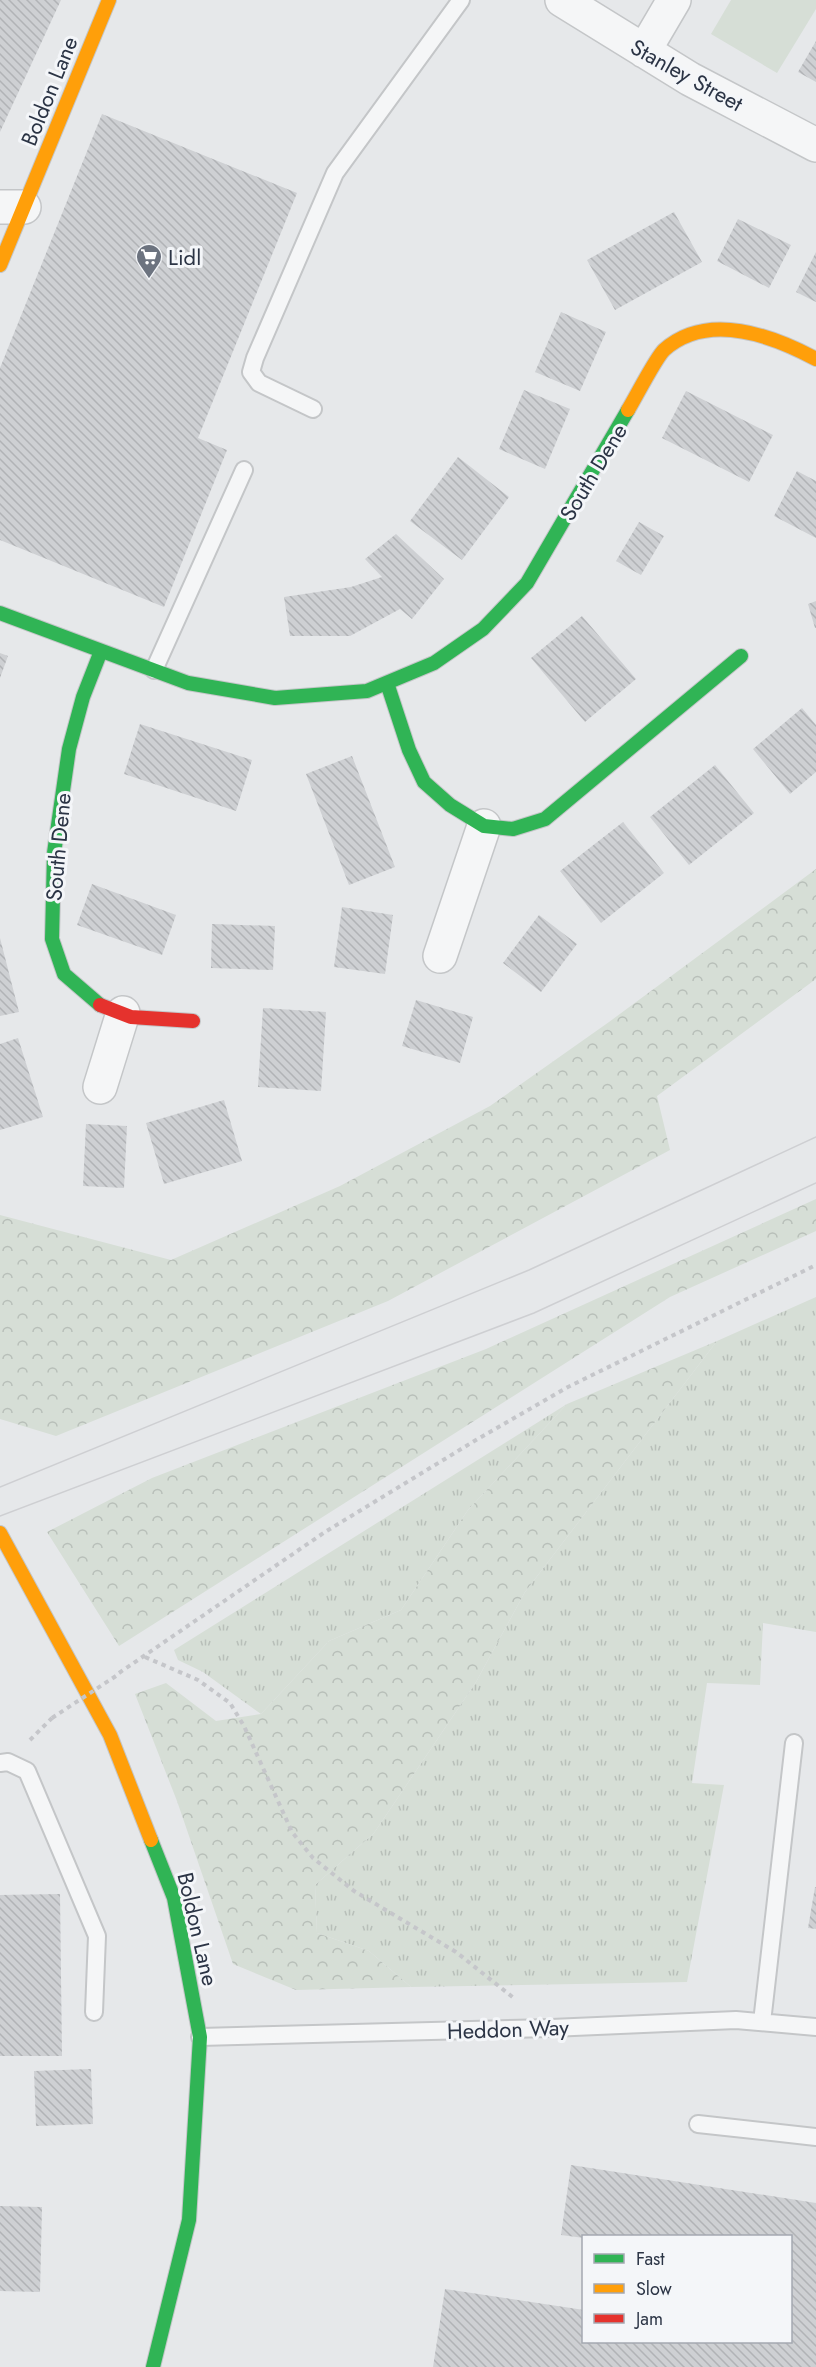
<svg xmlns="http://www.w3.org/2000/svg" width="816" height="2367" viewBox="0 0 816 2367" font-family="Jost,sans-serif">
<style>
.grass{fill:url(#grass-tufts)}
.forest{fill:url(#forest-crowns)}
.pitch{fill:#d6ded6}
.building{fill:url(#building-back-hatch)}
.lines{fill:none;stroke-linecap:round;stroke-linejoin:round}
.lane-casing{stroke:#c4c6c8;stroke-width:20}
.street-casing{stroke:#c4c6c8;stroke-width:36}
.fast-casing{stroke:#c4c6c8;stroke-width:16}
.slow-casing{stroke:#c4c6c8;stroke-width:16}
.jam-casing{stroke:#c4c6c8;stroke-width:16}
.path{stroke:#c5c6ca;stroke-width:4;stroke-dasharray:4.5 4.5;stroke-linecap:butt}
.lane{stroke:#f5f6f7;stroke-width:16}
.street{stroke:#f5f6f7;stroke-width:33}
.fast{stroke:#30b455;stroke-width:14}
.slow{stroke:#ff9f0a;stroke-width:14}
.jam{stroke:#e5322d;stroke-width:14}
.tram{stroke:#cecfd2;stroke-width:1.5}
.path-bridge{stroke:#c5c6ca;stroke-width:4;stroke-dasharray:4.5 4.5;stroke-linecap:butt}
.labels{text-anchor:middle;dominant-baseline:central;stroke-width:6;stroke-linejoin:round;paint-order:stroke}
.street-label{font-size:22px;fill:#2b3445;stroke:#f4f6f9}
.poi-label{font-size:22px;fill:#2b3445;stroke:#f4f6f9;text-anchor:start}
</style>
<defs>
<pattern id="grass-tufts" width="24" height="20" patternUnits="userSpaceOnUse" patternTransform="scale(1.5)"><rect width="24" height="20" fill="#d6ded6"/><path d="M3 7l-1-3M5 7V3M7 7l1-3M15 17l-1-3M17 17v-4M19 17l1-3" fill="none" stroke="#b8bfb9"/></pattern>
<pattern id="forest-crowns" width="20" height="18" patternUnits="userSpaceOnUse" patternTransform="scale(1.5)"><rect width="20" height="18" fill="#d6ded6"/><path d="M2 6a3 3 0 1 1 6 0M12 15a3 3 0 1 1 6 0" fill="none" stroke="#b8bfb9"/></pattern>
<pattern id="building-back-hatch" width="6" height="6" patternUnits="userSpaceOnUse" patternTransform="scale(1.5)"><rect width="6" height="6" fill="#ced0d3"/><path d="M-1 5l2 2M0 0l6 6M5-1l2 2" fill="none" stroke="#b1b3b6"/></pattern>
</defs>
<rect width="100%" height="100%" fill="#e6e8ea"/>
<path class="grass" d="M816 1297V1632L763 1623 760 1685 707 1683 692 1783 724 1785 687 1982 411 1987 369 1951 317 1933 315 1885 374 1833 476 1682 525 1592 717 1341Z
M567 1404 468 1510 401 1610 329 1641 261 1714 203 1672 178 1660 174 1650Z"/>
<path class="forest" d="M816 869V979L657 1096 670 1150 388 1301 56 1436 0 1419V1215L171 1260 340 1186 490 1106 609 1022Z
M816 1199V1231L670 1297 119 1646 47 1532 152 1478 486 1349Z
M717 1341 525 1592 476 1682 374 1833 315 1885 317 1933 369 1951 411 1987 296 1990 233 1964 177 1801 135 1694 166 1683 216 1721 261 1714 329 1641 401 1610 468 1510 567 1404Z"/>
<path class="pitch" d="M731 0H816V9L777 73 711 34Z"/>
<path class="building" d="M0 0H61L0 132Z
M816 41V82L798 72Z
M102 114 297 193 198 438 227 450 164 607 0 540V368Z
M674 212 702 262 615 310 587 260Z
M738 219 791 245 769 288 717 261Z
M816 252V302L796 292Z
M561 312 606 332 580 391 535 372Z
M524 390 570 409 545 469 499 449Z
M686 391 773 435 749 482 662 438Z
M458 457 509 497 462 560 410 521Z
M797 471 816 481V538L774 516Z
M639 522 664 536 641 575 616 561Z
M396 534 444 579 412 619 400 609 350 636H290L284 597 351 587 382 577 365 559Z
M816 601V628H815L808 604Z
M582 616 636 679 585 722 531 658Z
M0 653 8 656 0 678Z
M802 708 816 725V772L790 794 753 749Z
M140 724 252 760 236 811 124 774Z
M352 756 395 867 349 885 306 774Z
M715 765 754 813 689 865 650 817Z
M623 822 664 873 601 923 560 871Z
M92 884 176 915 162 955 77 925Z
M342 907 393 915 385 974 334 967Z
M539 915 577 944 541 992 503 963Z
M212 924 275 926 273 970 211 968Z
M0 938 19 1012 0 1016Z
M416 1000 473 1017 460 1063 402 1046Z
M263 1008 326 1012 321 1091 258 1087Z
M18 1038 43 1117 0 1130V1044Z
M224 1100 242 1161 164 1184 146 1123Z
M86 1124 127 1126 124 1188 83 1186Z
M815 1887H816V1929L808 1928Z
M60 1894 62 2056H0V1895Z
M91 2069 93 2124 36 2126 34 2071Z
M571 2165 816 2203V2367H433L445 2289 584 2310V2342H790V2236H584V2238L561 2235Z
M0 2206 42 2207 40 2292 0 2291Z"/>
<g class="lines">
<defs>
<path id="lane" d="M313 409 259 383 251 372 255 358 335 173 461 0
M154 670 244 470
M0 1763 8 1762 27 1771 97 1936 94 2012
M762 2022 794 1743
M200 2037 551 2028 736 2020 816 2027
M698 2124 816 2137"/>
<path id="street" d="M562 0 690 79 816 145
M644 51 674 0
M0 207H24
M440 956 484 826
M100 1087 123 1013"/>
<path id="fast" d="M0 613 188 683 275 698 367 691 434 663 483 629 527 583 628 410
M387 683 409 750 424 782 450 805 484 826 513 829 545 819 741 656
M100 1005 64 974 52 939 54 853 69 749 83 697 101 651
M151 1840 174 1898 200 2037 189 2220 153 2367"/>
<path id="slow" d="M0 265 109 0
M628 410C636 397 655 359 664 350 708 311 771 335 816 359
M0 1533 110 1735 151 1840"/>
<path id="jam" d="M100 1005 131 1017 193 1021"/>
</defs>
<use href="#lane" class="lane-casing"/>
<use href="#street" class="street-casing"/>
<use href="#fast" class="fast-casing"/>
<use href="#slow" class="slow-casing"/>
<use href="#jam" class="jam-casing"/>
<path class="path" d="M145 1657 198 1680 230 1703 244 1726 292 1832 313 1858 354 1891 456 1952 515 1999
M119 1673 325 1532 476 1440 568 1387 816 1265
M30 1740 52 1718"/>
<use href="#lane" class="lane"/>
<use href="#street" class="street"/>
<use href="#fast" class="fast"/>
<use href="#slow" class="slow"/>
<use href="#jam" class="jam"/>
<path class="tram" d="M0 1487 529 1270 816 1137
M0 1516 534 1313 816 1183"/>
<path class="path-bridge" d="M52 1718 119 1674"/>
</g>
<defs>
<symbol id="supermarket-pin" viewBox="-11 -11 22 30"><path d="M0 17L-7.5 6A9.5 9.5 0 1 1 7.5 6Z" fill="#6c737f" stroke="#f4f6f9"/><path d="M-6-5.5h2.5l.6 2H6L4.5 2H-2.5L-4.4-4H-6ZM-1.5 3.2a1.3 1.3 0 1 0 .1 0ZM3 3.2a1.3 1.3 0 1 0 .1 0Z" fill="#fff"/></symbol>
</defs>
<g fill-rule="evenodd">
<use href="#supermarket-pin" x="134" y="242" width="30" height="40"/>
</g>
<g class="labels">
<g class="street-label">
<text transform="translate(687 75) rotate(29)">Stanley Street</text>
<text transform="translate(49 91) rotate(-68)">Boldon Lane</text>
<text transform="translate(593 472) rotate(-59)">South Dene</text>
<text transform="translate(58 847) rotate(-85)">South Dene</text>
<text transform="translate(198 1929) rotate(77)">Boldon Lane</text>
<text transform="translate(508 2029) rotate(-2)">Heddon Way</text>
</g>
<g class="poi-label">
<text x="168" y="257">Lidl</text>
</g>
</g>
<rect x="582" y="2235" width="210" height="108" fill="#f4f6f9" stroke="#a4a8b1" stroke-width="1.5"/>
<rect x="594" y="2254" width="30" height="9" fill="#30b455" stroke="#a4a8b1" stroke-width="1.5"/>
<text x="636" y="2265" font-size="18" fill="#2b3445">Fast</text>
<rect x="594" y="2284" width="30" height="9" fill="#ff9f0a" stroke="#a4a8b1" stroke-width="1.5"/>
<text x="636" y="2295" font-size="18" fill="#2b3445">Slow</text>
<rect x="594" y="2314" width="30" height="9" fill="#e5322d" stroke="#a4a8b1" stroke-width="1.5"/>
<text x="636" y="2325" font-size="18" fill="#2b3445">Jam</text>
</svg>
